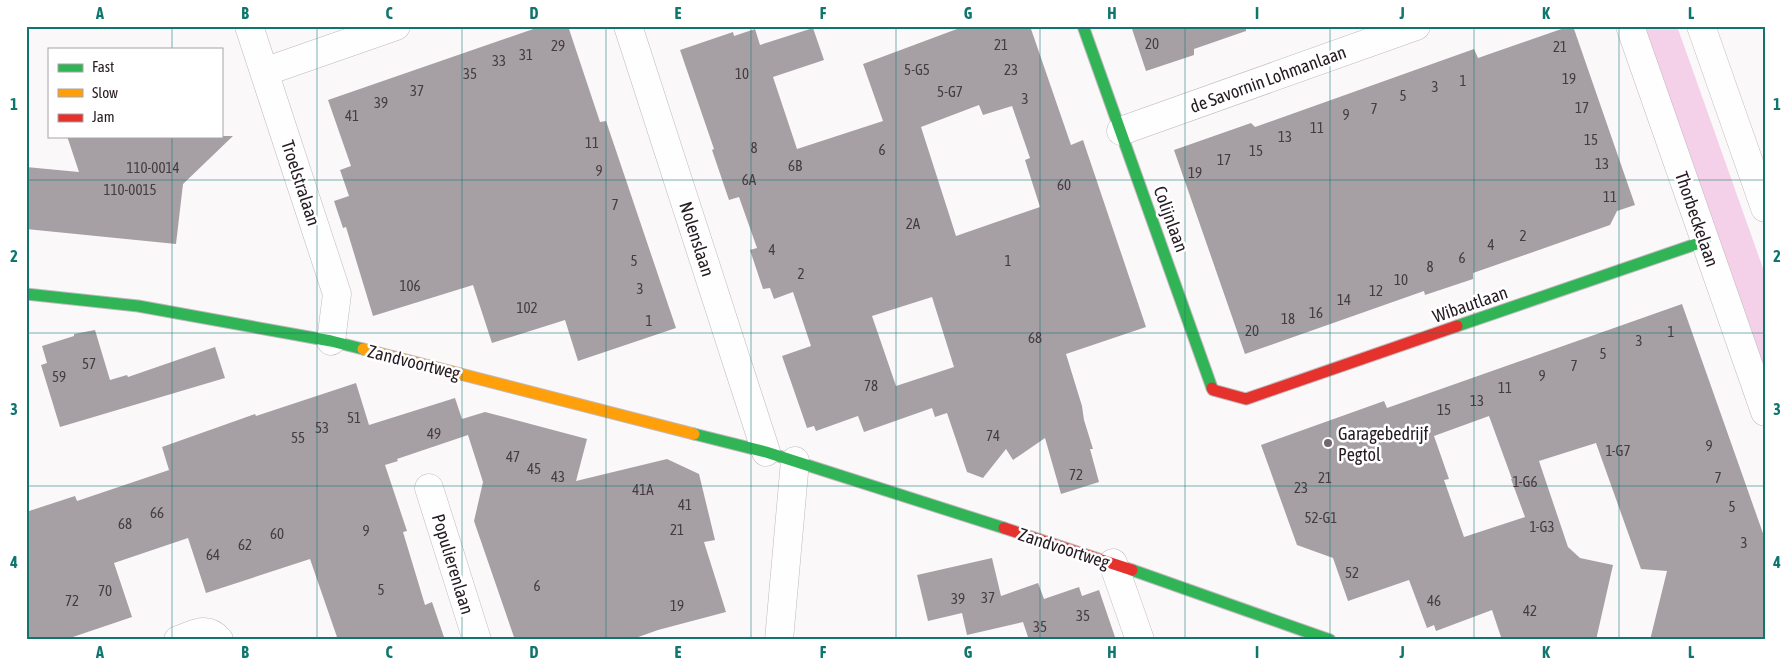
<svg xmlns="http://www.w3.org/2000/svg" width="1791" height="666" viewBox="0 0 1791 666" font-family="'Asap Condensed',sans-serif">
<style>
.green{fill:#f5d0e9}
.building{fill:#a6a0a4;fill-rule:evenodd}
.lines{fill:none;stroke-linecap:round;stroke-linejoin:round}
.street-casing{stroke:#bfb9bd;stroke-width:29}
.fast-casing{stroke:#bfb9bd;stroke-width:13}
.slow-casing{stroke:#bfb9bd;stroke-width:13}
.jam-casing{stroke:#bfb9bd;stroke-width:13}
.street{stroke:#fefefe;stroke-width:28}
.fast{stroke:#30b455;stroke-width:11}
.slow{stroke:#ff9f0a;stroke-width:11}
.jam{stroke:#e5322d;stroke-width:11}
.grid{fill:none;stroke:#0f766e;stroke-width:1;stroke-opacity:0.55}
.poi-dot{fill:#70686e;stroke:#fff;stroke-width:2}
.labels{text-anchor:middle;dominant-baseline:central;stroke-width:5;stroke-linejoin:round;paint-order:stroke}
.number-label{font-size:15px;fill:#453c42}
.street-label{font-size:18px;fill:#251b22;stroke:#fff}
.poi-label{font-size:18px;fill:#251b22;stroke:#fff;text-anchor:start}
.neatline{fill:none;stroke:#0f766e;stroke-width:2}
.grid-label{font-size:16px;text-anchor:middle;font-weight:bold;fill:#0f766e}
</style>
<rect width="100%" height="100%" fill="#fbf8fa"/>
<path class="green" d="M1643 26H1677L1765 274V378Z"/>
<path class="building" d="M542 26H568L600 122 606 121 676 328 578 361 565 320 492 343 473 285 373 316 346 227 343 228 334 201 349 196 340 170 351 166 328 100Z
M965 26H1030L1071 145 1083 140 1146 327 1066 354 1082 406 1084 420 1093 449H1090L1099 482 1061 494 1045 438 1013 460 1006 449 983 478 967 472 947 413 935 417 932 408 864 432 858 416 816 431 814 426 807 428 782 356 811 346 793 292 774 299 770 288 763 289 750 250 757 248 739 197 729 200 712 150 714 149 680 50 733 32 734 36 755 29 760 45 813 28 824 60 773 77 797 149 883 121 863 64ZM979 105 983 115 1012 106 1030 158 1025 160 1040 207 956 236 921 127ZM932 297 954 367 896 386 872 316Z
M1131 26H1246V31L1194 49V55L1146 71Z
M1570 26H1573L1635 205 1617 211 1610 225 1473 273V279L1425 295 1424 291 1245 354 1174 150 1251 123 1255 127 1474 49 1478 58Z
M67 136H233L183 184 176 244 26 229V167L79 172Z
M1682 304 1765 539V640H1650L1667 571 1641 569 1596 443 1539 461 1568 547 1580 558 1613 565 1596 640H1502L1492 610 1436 631 1434 625 1427 628 1409 580 1348 601 1333 558 1297 545 1261 445 1384 401 1387 408ZM1489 416 1512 479H1511L1525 517 1464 537 1444 480 1449 479 1434 436Z
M95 330 110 380 127 375 128 377 215 347 225 378 60 427 41 365 47 363 42 346 74 336V334Z
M356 383 369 425 455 398 462 419 485 412 587 439 576 481 667 459 699 474 715 540 704 542 726 612 658 630 630 640H515L474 521 483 482 468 435 397 459 398 461 385 465 407 531 403 532 425 605 432 602 445 640H338L310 559 206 593 188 538 114 563 132 617 64 640H26V512L75 496 77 501 169 470 162 447 255 414 256 416Z
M992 558 1001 596 1038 583 1044 599 1079 587 1082 596 1099 590 1116 640H1029L1023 622 967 635 962 613 928 621 917 575Z"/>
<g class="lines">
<defs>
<path id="street" d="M249 26 337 294 331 341
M628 26 766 452
M1630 26 1765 412
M1701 26 1765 208
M264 72 396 26
M1121 131 1416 26
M429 488 477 640
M1113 563 1140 640
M178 640C194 635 206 625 219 640
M779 640 795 461"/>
<path id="fast" d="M1083 26 1212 388
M26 294 138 306 331 341 363 349
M1457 326 1705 241
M694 434 766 452 1004 528
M1132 570 1330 640"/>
<path id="slow" d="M363 349 694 434"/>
<path id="jam" d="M1212 388 1213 390 1246 399 1457 326
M1004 528 1132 570"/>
</defs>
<use href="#street" class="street-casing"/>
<use href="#fast" class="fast-casing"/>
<use href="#slow" class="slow-casing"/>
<use href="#jam" class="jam-casing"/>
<use href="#street" class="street"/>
<use href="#fast" class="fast"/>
<use href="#slow" class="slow"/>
<use href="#jam" class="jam"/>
</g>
<path class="grid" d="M172 26V49M317 26V640M462 26V640M606 26V640M751 26V640M896 26V640M1040 26V640M1185 26V640M1330 26V640M1474 26V640M1619 26V640M172 136V640M26 180H1765M26 333H1765M26 486H1765"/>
<circle class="poi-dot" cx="1328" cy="443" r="5"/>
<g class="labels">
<g class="number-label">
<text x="1152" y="43">20</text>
<text x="1001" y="44">21</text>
<text x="558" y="45">29</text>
<text x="1560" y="46">21</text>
<text x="526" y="54">31</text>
<text x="499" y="60">33</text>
<text x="917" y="69">5-G5</text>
<text x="1011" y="69">23</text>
<text x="470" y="73">35</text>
<text x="742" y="73">10</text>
<text x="1569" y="78">19</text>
<text x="1463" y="80">1</text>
<text x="1435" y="86">3</text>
<text x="417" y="90">37</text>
<text x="950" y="91">5-G7</text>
<text x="1403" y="95">5</text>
<text x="1025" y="98">3</text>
<text x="381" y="102">39</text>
<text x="1582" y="107">17</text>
<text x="1374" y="108">7</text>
<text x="1346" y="114">9</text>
<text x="352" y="115">41</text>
<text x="1317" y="127">11</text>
<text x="1285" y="136">13</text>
<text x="1591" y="139">15</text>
<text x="592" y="142">11</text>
<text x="754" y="147">8</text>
<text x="882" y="149">6</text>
<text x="1256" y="150">15</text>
<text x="1224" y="159">17</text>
<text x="1602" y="163">13</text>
<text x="795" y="165">6B</text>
<text x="153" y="167">110-0014</text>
<text x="599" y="170">9</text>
<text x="1195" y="172">19</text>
<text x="749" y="179">6A</text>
<text x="1064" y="184">60</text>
<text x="130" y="189">110-0015</text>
<text x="1610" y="196">11</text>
<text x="615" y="204">7</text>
<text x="913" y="223">2A</text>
<text x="1523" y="235">2</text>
<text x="1491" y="244">4</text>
<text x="772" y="249">4</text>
<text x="1462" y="257">6</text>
<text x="634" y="260">5</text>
<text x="1008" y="260">1</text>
<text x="1430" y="266">8</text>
<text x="801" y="273">2</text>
<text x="1401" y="279">10</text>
<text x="410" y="285">106</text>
<text x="640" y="288">3</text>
<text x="1376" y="290">12</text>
<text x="1344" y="299">14</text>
<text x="527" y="307">102</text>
<text x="1316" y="312">16</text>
<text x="1288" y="318">18</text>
<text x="649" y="320">1</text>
<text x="1252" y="330">20</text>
<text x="1671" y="331">1</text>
<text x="1035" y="337">68</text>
<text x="1639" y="340">3</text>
<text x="1603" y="353">5</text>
<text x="89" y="363">57</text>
<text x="1574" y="365">7</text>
<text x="1542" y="375">9</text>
<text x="59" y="376">59</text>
<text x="871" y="385">78</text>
<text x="1505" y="387">11</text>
<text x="1477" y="400">13</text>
<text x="1444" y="409">15</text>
<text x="354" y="417">51</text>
<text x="322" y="427">53</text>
<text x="434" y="433">49</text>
<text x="993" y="435">74</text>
<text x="298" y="437">55</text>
<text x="1709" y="445">9</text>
<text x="1618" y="450">1-G7</text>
<text x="513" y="456">47</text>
<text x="534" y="468">45</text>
<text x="1076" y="474">72</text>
<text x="558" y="476">43</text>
<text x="1325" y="477">21</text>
<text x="1718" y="477">7</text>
<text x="1525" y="481">1-G6</text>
<text x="1301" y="487">23</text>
<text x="643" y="489">41A</text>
<text x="685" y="504">41</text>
<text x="1732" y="506">5</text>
<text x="157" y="512">66</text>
<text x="1321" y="517">52-G1</text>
<text x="125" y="523">68</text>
<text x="1542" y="526">1-G3</text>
<text x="677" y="529">21</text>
<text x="366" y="530">9</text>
<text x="277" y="533">60</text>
<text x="1744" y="542">3</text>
<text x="245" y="544">62</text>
<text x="213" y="554">64</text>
<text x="1352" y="572">52</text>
<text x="537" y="585">6</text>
<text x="381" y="589">5</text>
<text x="105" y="590">70</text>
<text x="988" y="597">37</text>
<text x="958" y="598">39</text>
<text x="72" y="600">72</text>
<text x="1434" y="600">46</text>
<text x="677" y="605">19</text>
<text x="1530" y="610">42</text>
<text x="1083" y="615">35</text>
<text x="1040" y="626">35</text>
</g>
<g class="street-label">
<text transform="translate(1268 79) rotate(-20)">de Savornin Lohmanlaan</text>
<text transform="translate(301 183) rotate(72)">Troelstralaan</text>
<text transform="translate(1171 219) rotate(70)">Colijnlaan</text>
<text transform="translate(1697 219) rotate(71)">Thorbeckelaan</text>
<text transform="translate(697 239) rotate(72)">Nolenslaan</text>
<text transform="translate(1470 304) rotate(-19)">Wibautlaan</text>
<text transform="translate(414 362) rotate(14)">Zandvoortweg</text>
<text transform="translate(1064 548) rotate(18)">Zandvoortweg</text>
<text transform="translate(453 564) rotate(73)">Populierenlaan</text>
</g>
<g class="poi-label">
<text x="1338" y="433">Garagebedrijf<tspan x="1338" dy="21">Pegtol</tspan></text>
</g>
</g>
<rect width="1791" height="666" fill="none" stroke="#ffffff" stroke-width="55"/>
<rect x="48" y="48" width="175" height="90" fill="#ffffff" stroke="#a8a4a7"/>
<rect x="58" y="64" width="25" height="8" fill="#30b455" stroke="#a8a4a7"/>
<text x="92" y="72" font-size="15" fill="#251b22">Fast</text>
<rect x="58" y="89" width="25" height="8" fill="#ff9f0a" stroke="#a8a4a7"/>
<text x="92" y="98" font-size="15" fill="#251b22">Slow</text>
<rect x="58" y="114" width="25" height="8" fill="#e5322d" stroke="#a8a4a7"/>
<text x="92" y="122" font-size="15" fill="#251b22">Jam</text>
<rect x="28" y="28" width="1736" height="610" class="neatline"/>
<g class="grid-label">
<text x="100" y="19">A</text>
<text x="245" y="19">B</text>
<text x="389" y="19">C</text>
<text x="534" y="19">D</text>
<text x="678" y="19">E</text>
<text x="823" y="19">F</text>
<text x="968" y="19">G</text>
<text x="1112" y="19">H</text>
<text x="1257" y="19">I</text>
<text x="1402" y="19">J</text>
<text x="1546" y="19">K</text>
<text x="1691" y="19">L</text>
<text x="14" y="110">1</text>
<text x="1777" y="110">1</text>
<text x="14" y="262">2</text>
<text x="1777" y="262">2</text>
<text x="14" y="415">3</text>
<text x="1777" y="415">3</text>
<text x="14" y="568">4</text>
<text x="1777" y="568">4</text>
<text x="100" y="658">A</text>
<text x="245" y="658">B</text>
<text x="389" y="658">C</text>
<text x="534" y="658">D</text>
<text x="678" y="658">E</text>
<text x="823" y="658">F</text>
<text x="968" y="658">G</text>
<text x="1112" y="658">H</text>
<text x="1257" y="658">I</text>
<text x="1402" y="658">J</text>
<text x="1546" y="658">K</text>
<text x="1691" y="658">L</text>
</g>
</svg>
